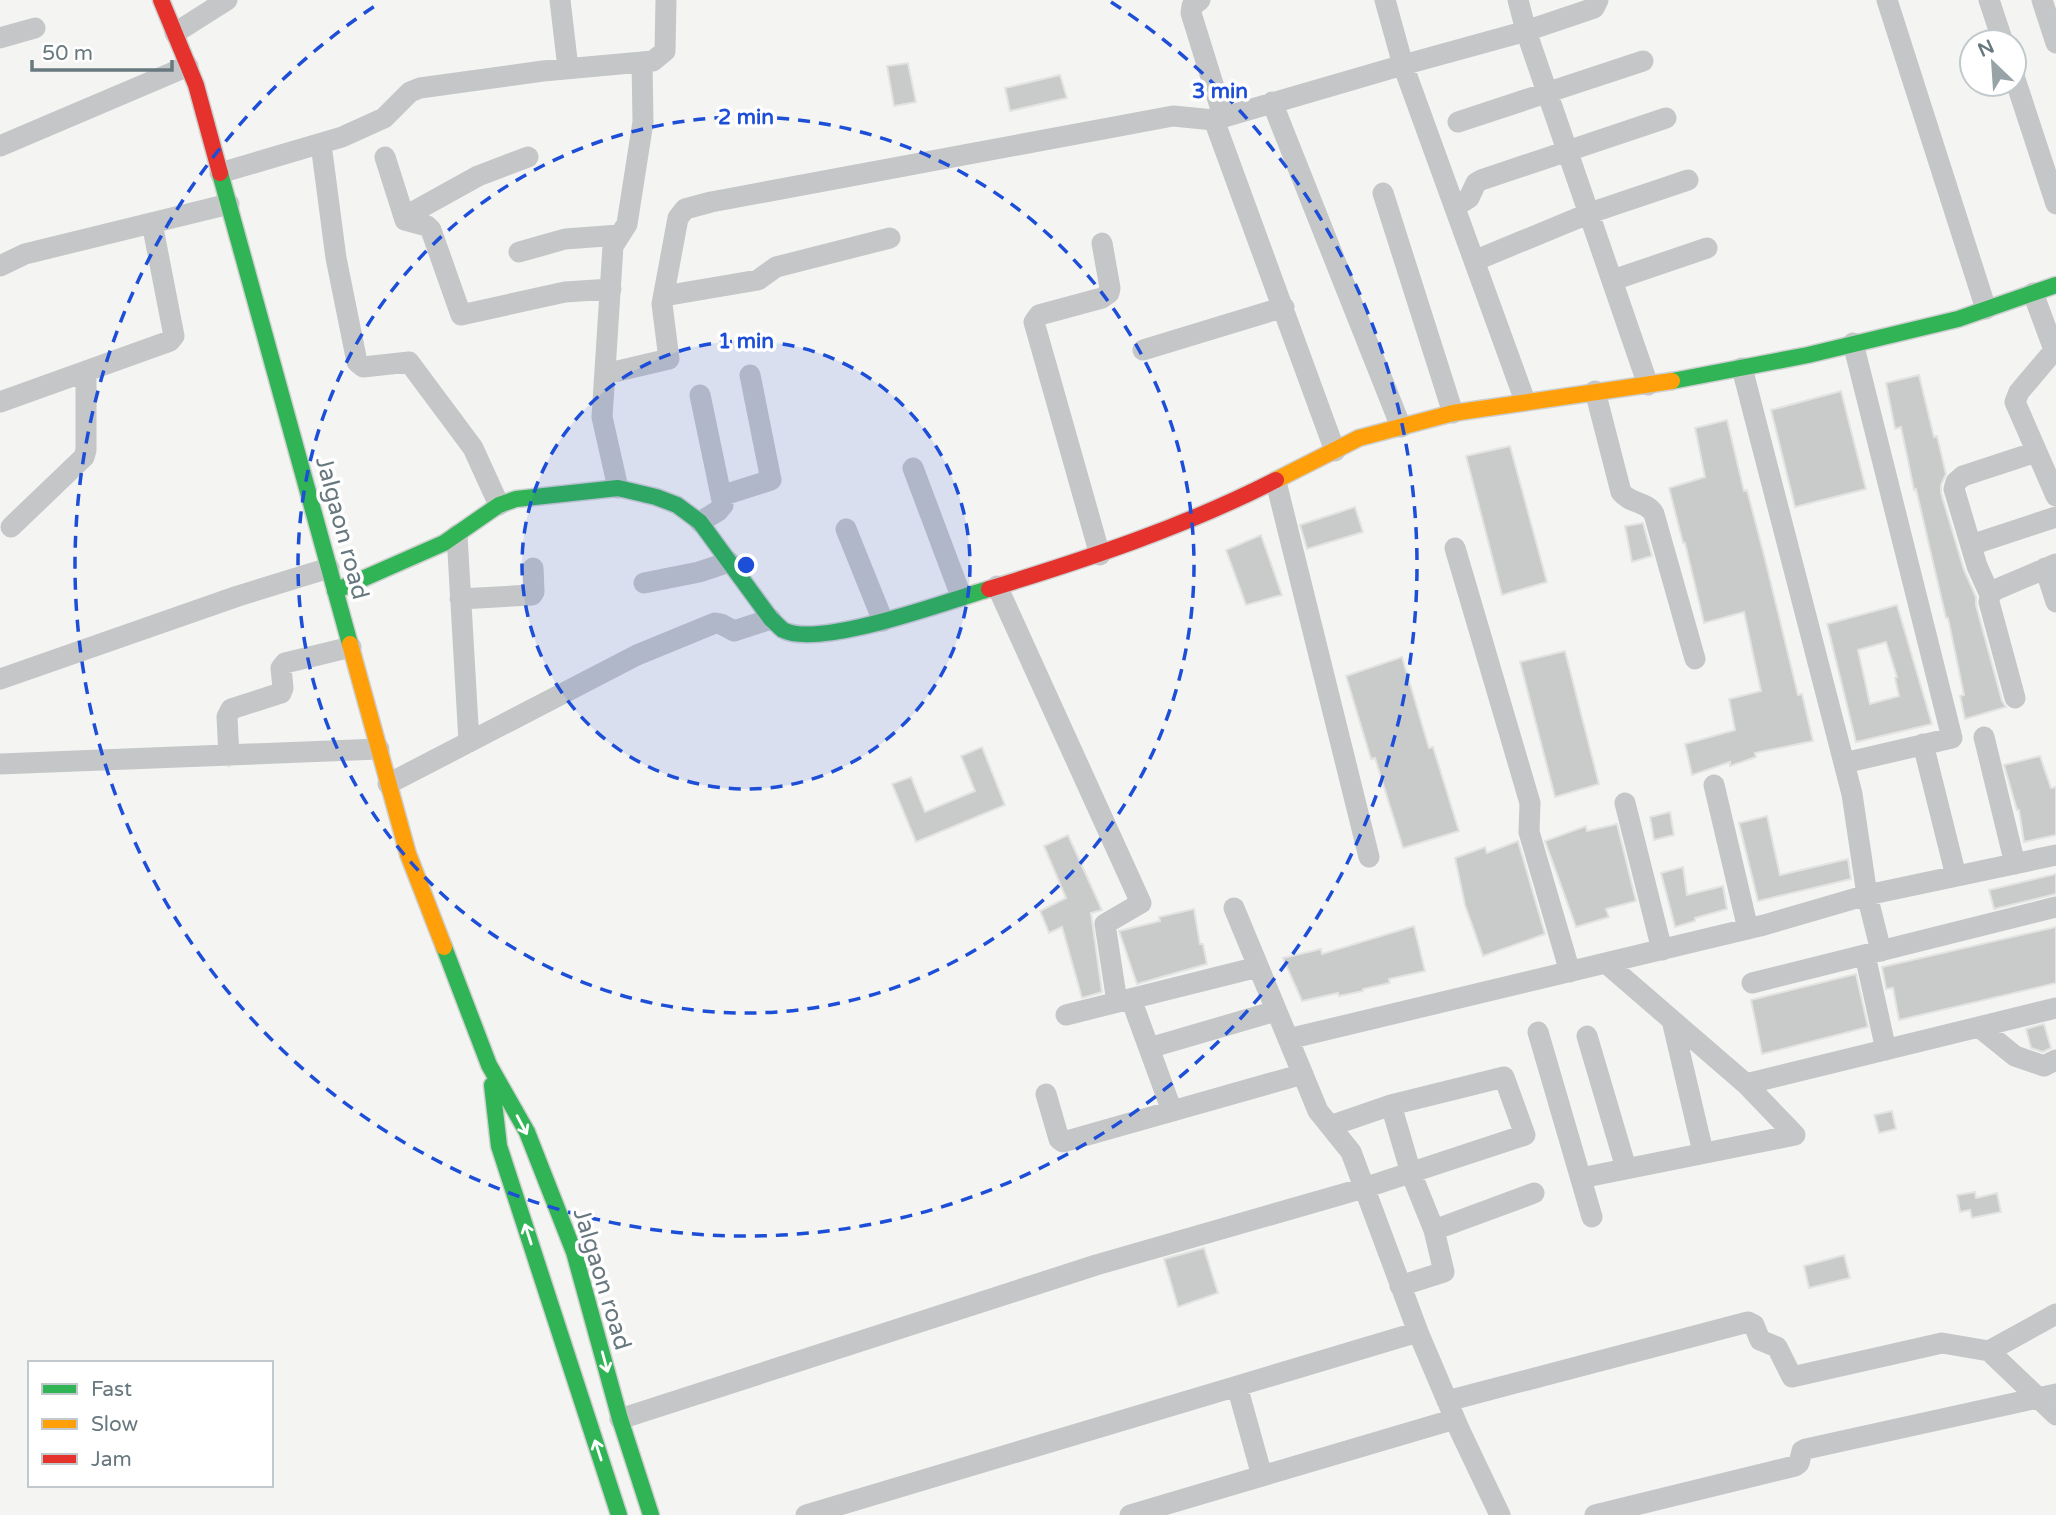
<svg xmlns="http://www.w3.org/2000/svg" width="2056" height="1515" viewBox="0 0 2056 1515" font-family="'Varela Round',sans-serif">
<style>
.building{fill:#c9cbcb;stroke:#e3e3e2;stroke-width:2;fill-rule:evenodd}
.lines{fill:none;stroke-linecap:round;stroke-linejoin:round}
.fast-casing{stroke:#ced0d0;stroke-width:19}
.slow-casing{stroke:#ced0d0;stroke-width:19}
.jam-casing{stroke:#ced0d0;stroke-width:19}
.street{stroke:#c4c6c7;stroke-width:21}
.fast{stroke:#30b455;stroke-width:16}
.slow{stroke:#ff9f0a;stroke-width:16}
.jam{stroke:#e5322d;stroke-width:16}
.oneway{stroke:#fff}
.ring{fill:none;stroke:#1d4ed8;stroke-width:3.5;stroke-dasharray:12 9}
.labels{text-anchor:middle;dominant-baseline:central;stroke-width:7;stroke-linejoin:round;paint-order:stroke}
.street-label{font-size:24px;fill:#67787f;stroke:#fff}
.centre{fill:#1d4ed8;stroke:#fff;stroke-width:3.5}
.ring-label{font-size:21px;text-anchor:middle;font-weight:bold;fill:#1d4ed8;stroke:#fff;stroke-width:7;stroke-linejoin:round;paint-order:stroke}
</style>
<rect width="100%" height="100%" fill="#f4f4f3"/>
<path class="building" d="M908 63 916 102 894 106 887 66Z
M1060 75 1067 98 1010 111 1005 88Z
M1919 375 1934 437 1937 436 1946 474 1941 485V493L1964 570 1976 597V605L2002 701 2006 707 1965 719 1960 696 1964 695 1948 618H1946L1916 489 1914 490 1901 427 1895 429 1886 383Z
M1841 391 1866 489 1795 507 1771 410Z
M1727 420 1744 491 1747 490 1765 559 1798 695 1802 694 1813 741 1755 753 1756 757 1730 766V762L1692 775 1685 744 1735 730 1729 699 1761 691 1744 612 1704 623 1685 543H1683L1669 488 1705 477 1695 428Z
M1510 446 1547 582 1502 595 1466 456Z
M1355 507 1363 532 1307 549 1300 525Z
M1643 523 1652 556 1632 562 1625 526Z
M1261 535 1282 595 1246 605 1226 550Z
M1897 605 1932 724 1856 742 1827 624ZM1886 642 1897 677 1895 678 1899 696 1870 704 1858 650Z
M1565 651 1599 784 1555 797 1520 662Z
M1402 657 1429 748 1433 747 1459 831 1403 848 1375 758 1371 759 1346 676Z
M982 747 1005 805 916 842 892 784 911 777 925 812 975 791 961 756Z
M2040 756 2051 788 2056 787V835L2024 842 2019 810H2017L2004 765Z
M1670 812 1674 835 1654 840 1650 817Z
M1767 816 1780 875 1848 859 1851 879 1758 901 1739 823Z
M1617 824 1636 901 1606 909 1609 917 1576 927 1545 841 1586 826 1587 831Z
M1068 835 1102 910 1091 913 1102 992 1082 998 1062 927 1049 933 1040 911 1066 898 1044 846Z
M1518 841 1545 934 1483 956 1465 905 1455 858 1485 847 1487 853Z
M1683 867 1687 895 1723 886 1727 909 1695 918V921L1675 927 1661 873Z
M2056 874V894L1994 909 1989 890Z
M1194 909 1200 944H1203L1207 964 1137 984 1119 931 1160 921 1159 917Z
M1414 926 1425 971 1389 979 1390 983 1363 989V991L1339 996 1338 993 1302 1001 1283 958 1321 949 1322 954Z
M2056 927V983L1899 1020 1893 988 1886 989 1882 967Z
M1856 974 1868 1027 1762 1054 1751 1000Z
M2044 1024 2051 1048 2043 1052 2031 1048 2026 1029Z
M1892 1111 1896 1129 1879 1133 1874 1115Z
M1975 1192 1976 1198 1997 1193 2001 1212 1972 1218 1970 1210 1960 1212 1957 1195Z
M1204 1248 1218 1293 1178 1307 1164 1259Z
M1844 1255 1850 1278 1809 1288 1804 1266Z"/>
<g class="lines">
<defs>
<path id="fast" d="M220 173 350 644
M1672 381 1808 355 1958 319 2056 285
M335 591 444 543 499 505 516 499 618 488 656 497 677 505 700 522 771 619C775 622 779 627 783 630 820 649 947 601 989 589
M444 947 489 1065 527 1132 574 1252 620 1419 651 1515
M492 1085 499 1146 619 1515"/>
<path id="slow" d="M1276 480 1359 438 1453 413 1672 381
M350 644 408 854 444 947"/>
<path id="jam" d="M161 0 196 85 220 173
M989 589C1087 559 1184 527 1276 480"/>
</defs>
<use href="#fast" class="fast-casing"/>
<use href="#slow" class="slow-casing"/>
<use href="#jam" class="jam-casing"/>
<path class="street" d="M560 0 568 68
M1200 0 1192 6 1191 13 1223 116
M1385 0 1403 65 1526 31 1648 385
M1518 0 1526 31 1594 8 1598 0
M1887 0 1986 309
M1989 0 2003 42
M2042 0 2056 43
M175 33 227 0
M0 38 35 28
M2014 76 2056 204
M1272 102 1401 427
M1214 120 1335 451
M1458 122 1643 61
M321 144 336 258 357 362 363 367 409 362 473 448 499 505
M0 146 188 66
M385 157 405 220 427 226 431 230 461 315 565 292 611 289
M220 173 342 137 384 118 410 92 420 88 543 71 653 61 665 51 666 0
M1383 193 1453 413
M1455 207 1469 198 1476 183 1481 180 1666 118
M404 217 478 176 528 157
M519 252 565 239 619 235
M1474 261 1590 213 1688 180
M0 266 25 254 229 204
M1613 280 1707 248
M2033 293 2053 347 2052 353 2019 392 2015 402 2056 496
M664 296 758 280 776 267 890 238
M1143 350 1284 307
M1742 368 1852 794 1867 895 1881 951
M605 374 669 359 662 304 678 218 685 209 711 202 1173 116 1214 120 1403 65 1525 401
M1595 391 1621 492C1630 504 1647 501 1654 514L1695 659
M700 395 723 505 718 511 700 522
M0 402 170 341 174 336 152 223
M913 468 961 596
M1276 482 1369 857
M618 488 602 417 613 246 627 224 643 122 642 62
M721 496 771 480 750 375
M11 527 84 457 86 450V371
M846 529 883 621
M457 535 469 742
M1971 545 2056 517
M1455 548 1530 803 1529 832 1570 972
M1100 555 1034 322 1039 315 1102 298 1109 293 1110 288 1102 243
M2045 568 2056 602
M644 583 699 572 729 562
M997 586 1141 903 1105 924 1117 1002
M1990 595 1977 566 1954 489 1956 482 1963 476 2036 452
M460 599 532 595 534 592 533 568
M0 679 238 596 329 568
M2015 698 1989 602 1990 595 1995 590 2056 564
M1984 737 2015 864
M1923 744 1956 876
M229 756 227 717 231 709 281 693 283 688 281 668 285 663 351 647
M1844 763 1952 738 1853 343
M0 764 379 749
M388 784 637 655 715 623 721 624 734 631 771 619
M1714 785 1748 929
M1625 803 1662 950
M1234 908 1318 1111 1351 1152 1418 1332 1460 1431 1500 1515
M1865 955 1886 1050
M1606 963 1746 1084 2056 1008
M1752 983 2056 907
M1131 999 1172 1111
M1066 1015 1258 967
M1672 1020 1703 1152
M1979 1027 2015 1056 2044 1066 2056 1060
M1538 1032 1592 1217
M1587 1036 1626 1168
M1288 1039 1764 925 1867 895 2056 855
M1149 1048 1276 1011
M1046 1094 1059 1139 1063 1142 1303 1074
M1330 1126 1391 1105
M1581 1178 1795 1135 1746 1084
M1400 1286 1444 1272 1434 1230 1534 1193
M1989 1351 2056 1314
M1237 1386 1262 1476
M1447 1401 1748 1322 1754 1325 1760 1340 1777 1347 1792 1377 1942 1343 1989 1351 2056 1415
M620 1419 1096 1265 1364 1188 1525 1135 1504 1077 1391 1105 1411 1173 1434 1230
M806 1515 1418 1332
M1130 1515 1455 1419
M1595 1515 1795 1466 1799 1463 1802 1451 1806 1449 2056 1394"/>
<use href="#fast" class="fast"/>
<use href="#slow" class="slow"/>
<use href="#jam" class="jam"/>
</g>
<defs><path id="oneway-shaft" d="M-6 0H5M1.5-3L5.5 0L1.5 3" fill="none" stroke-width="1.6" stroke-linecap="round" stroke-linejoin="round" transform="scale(1.75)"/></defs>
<g class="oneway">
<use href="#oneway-shaft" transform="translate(522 1125) rotate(62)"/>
<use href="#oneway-shaft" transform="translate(528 1234) rotate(-108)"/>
<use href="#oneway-shaft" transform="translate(605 1362) rotate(75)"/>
<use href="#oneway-shaft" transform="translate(598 1450) rotate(-108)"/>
</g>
<circle cx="746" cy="565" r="224" fill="#1d4ed8" fill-opacity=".12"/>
<g class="ring">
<circle cx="746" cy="565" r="224"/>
<circle cx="746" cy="565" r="448"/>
<path d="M1111 2A671 671 0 1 1 381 2"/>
</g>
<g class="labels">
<g class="street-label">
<text transform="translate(342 528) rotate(75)">Jalgaon road</text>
<text transform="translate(602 1279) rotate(73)">Jalgaon road</text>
</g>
</g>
<circle cx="746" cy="565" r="10" class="centre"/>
<g class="ring-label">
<text x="1220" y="98">3 min</text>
<text x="746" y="124">2 min</text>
<text x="746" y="348">1 min</text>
</g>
<rect x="28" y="1361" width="245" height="126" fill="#ffffff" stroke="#c2c9cc" stroke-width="2"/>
<rect x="42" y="1384" width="35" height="10" fill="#30b455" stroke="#c2c9cc" stroke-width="2"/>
<text x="91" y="1396" font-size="21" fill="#67787f">Fast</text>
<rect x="42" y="1419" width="35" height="10" fill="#ff9f0a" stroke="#c2c9cc" stroke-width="2"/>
<text x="91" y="1431" font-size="21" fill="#67787f">Slow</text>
<rect x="42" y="1454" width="35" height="10" fill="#e5322d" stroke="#c2c9cc" stroke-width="2"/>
<text x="91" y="1466" font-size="21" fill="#67787f">Jam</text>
<g transform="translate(1993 63) rotate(335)"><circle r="33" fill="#ffffff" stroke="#c2c9cc" stroke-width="2"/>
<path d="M0-5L12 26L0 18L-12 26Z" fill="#98a3a8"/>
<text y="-10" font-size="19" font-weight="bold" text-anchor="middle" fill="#67787f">N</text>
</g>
<path d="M32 60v10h140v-10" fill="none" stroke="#67787f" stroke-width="3.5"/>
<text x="42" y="60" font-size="21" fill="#67787f" stroke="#ffffff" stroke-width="5" paint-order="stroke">50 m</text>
</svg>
